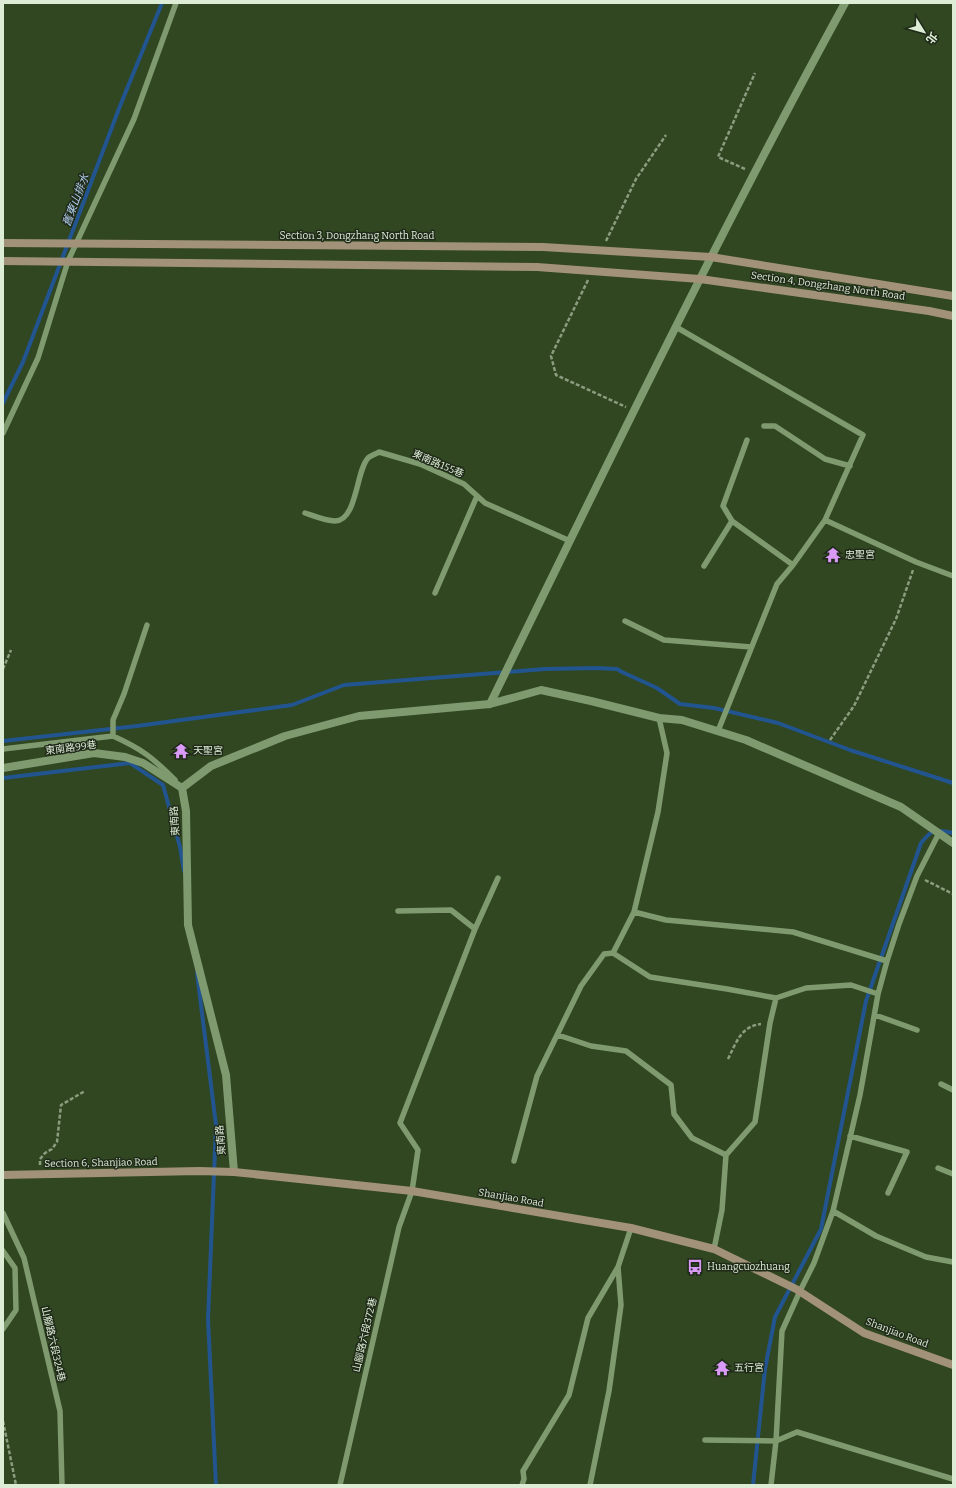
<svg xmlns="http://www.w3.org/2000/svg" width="956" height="1488" viewBox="0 0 956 1488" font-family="Bitter,'Noto Sans TC',serif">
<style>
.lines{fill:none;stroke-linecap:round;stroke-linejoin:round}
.stream{stroke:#22558f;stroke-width:4}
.path{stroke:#8b9d7f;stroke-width:2.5;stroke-dasharray:4 2;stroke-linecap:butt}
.lane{stroke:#809a70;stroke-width:5.5}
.street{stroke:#809a70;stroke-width:8}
.secondary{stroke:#a29279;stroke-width:8}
.labels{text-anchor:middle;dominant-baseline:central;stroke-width:3;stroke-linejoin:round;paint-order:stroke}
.street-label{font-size:10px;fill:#ddecd5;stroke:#1f2a19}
.poi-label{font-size:10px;fill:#ddecd5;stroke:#1f2a19;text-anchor:start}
.water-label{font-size:11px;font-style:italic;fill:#b1ccee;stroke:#1f2a19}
</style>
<rect width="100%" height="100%" fill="#304721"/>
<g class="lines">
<path class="stream" d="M3 403 23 362 120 106 162 3
M3 741 137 726 292 705 344 685 545 669 596 668 617 669 622 672 657 688 680 704 714 708 778 723 850 750 953 783
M3 778 130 763 163 785 180 847 184 871
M197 973 216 1125 208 1319 216 1485
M753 1485 765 1369 775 1317 821 1229 866 1001 921 843C933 828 934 829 953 833"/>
<path class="path" d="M745 169 718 157 755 73
M606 241 636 179 666 135
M588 280 551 356 556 375 626 407
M3 669 11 650
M830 740 854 706 896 619 913 570
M925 880 953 894
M728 1059C736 1043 741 1026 761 1024
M40 1165V1159L45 1153 52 1149 57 1142 61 1105 85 1091
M3 1421 16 1485"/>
<path class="lane" d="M676 327 863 435 825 520 916 562 953 576
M764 426H775L825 459 850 466
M3 433 38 358 68 261 134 119 176 3
M747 440 723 506 732 521 793 565
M305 513C314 516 326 521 335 521 357 521 356 471 368 458 370 456 376 454 379 452L420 464 464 484 485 503 570 541
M704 566 732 521
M435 593 477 496
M625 621 664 640 751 647
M147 625 124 694 113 720V736C142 749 153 758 175 780
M718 731 777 584 793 565 825 520
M3 749 113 736
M398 911 451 910 475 929
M634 912 666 920 793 932 887 961
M613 953 650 977 727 989 776 998 806 988 851 985 878 994
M875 1015 917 1030
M558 1035 591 1046 626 1051 671 1085 674 1114 692 1138 726 1155
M941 1084 953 1090
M850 1136 907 1152 888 1193
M514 1161 537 1076 581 986 604 954 613 953 634 912 658 812 667 753 659 718
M938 1168 953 1174
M833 1211 876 1236 926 1257 953 1262
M3 1213 24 1258 60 1411 62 1485
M714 1249 722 1210 726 1155 755 1122 770 1023 776 998
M3 1251 15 1268 16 1310 3 1329
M705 1440 776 1441 797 1432 953 1479
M340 1485 399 1227 412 1191 418 1150 400 1123 475 929 498 878
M522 1485 524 1479 523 1471 569 1395 588 1318 618 1267
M590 1485 609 1391 621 1305 618 1267 631 1228
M771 1485 776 1441 782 1331 800 1291 814 1263 833 1211 860 1095 878 994 887 961 899 924 917 876 939 833"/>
<path class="street" d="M490 704C605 469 719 233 845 3
M3 768 94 753 125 757 143 763 182 788
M182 788 211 766 285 736 359 716 490 704 541 690 591 701 659 718 682 720 746 740 901 807 953 843
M182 788 186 811 188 925 226 1075 234 1172"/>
<path class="secondary" d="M3 243 543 247 711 257 953 296
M3 261 537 267 700 279 929 311 953 316
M3 1175 199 1171 234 1172 412 1191 631 1228 714 1249 796 1289 864 1333 953 1365"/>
</g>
<defs>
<symbol id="temple-bare" viewBox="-9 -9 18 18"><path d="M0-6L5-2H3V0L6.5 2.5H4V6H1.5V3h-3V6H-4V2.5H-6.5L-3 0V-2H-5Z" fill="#d99af8" stroke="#1f2a19" stroke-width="2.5" paint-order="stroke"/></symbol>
<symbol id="bus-bare" viewBox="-9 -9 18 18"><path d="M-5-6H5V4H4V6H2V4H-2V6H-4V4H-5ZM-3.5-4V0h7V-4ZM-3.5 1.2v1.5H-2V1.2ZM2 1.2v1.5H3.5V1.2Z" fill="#d99af8" stroke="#1f2a19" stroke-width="2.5" paint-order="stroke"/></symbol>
</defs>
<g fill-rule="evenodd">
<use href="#temple-bare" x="822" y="544" width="22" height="22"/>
<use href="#temple-bare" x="170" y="740" width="22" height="22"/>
<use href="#bus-bare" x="684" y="1256" width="22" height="22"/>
<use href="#temple-bare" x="711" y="1357" width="22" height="22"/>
</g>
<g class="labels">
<g class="street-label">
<text x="357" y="236">Section 3, Dongzhang North Road</text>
<text transform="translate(828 286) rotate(8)">Section 4, Dongzhang North Road</text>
<text transform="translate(438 464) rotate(23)">東南路155巷</text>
<text transform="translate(71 748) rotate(-7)">東南路99巷</text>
<text transform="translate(175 821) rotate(-94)">東南路</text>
<text transform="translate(221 1140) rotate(-95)">東南路</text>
<text transform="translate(101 1163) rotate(-1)">Section 6, Shanjiao Road</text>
<text transform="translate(511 1198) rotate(10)">Shanjiao Road</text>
<text transform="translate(897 1333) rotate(21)">Shanjiao Road</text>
<text transform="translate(365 1335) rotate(-77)">山腳路六段372巷</text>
<text transform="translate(53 1344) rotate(77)">山腳路六段324巷</text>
</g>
<g class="poi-label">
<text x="845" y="555">忠聖宮</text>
<text x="193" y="751">天聖宮</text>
<text x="707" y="1267">Huangcuozhuang</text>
<text x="734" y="1368">五行宮</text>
</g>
<g class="water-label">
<text transform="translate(76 200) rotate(-69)">舊東山排水</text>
</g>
</g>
<rect width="956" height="1488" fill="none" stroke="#ddecd5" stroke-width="8"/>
<g transform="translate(924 32) rotate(127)" stroke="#1f2a19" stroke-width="3" paint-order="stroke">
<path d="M0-3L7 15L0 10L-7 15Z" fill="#ddecd5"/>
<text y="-6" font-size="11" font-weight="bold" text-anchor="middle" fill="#ddecd5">北</text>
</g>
</svg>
